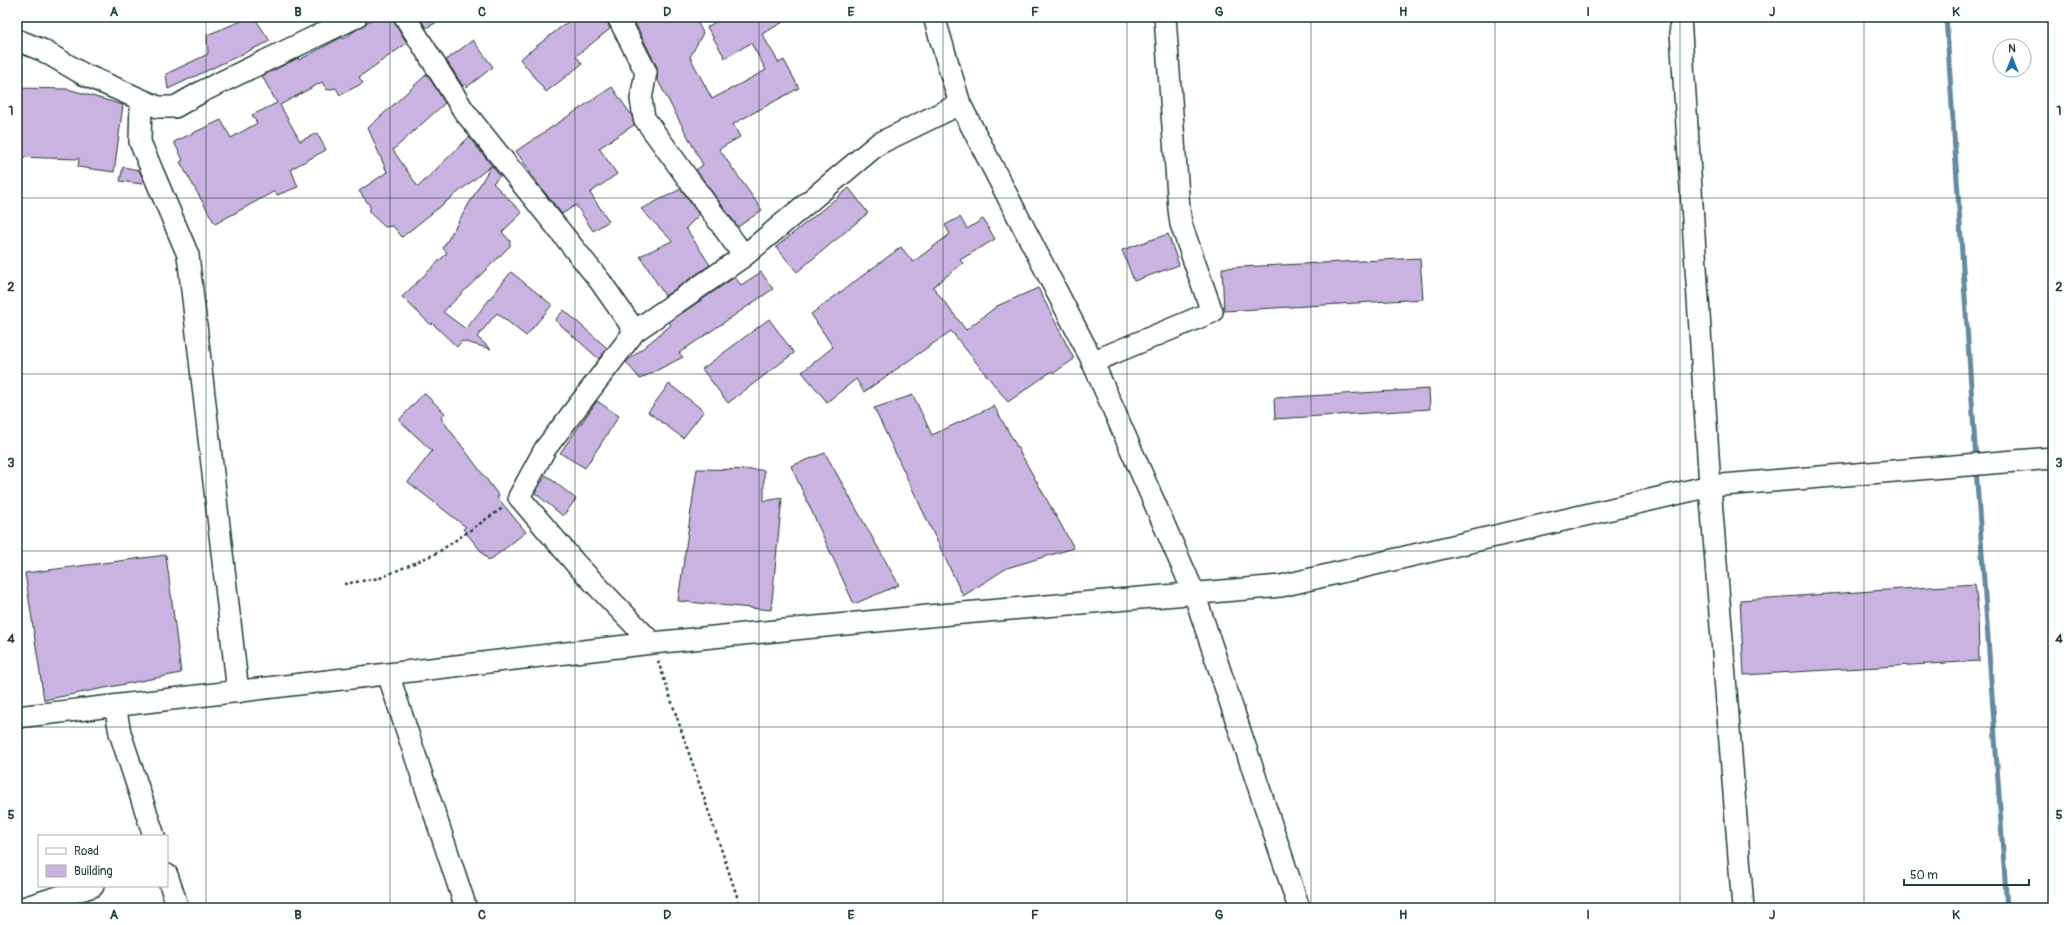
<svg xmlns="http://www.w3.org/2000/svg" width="2070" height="925" viewBox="0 0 2070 925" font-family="Pangolin,sans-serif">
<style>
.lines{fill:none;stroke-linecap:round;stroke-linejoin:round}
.stream{stroke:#638aa1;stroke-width:5}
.building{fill:#cab2e1;stroke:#1f3d34}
.minor-casing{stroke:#1f3d34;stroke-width:24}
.path{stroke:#1f3d34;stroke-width:2.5;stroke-dasharray:3 3;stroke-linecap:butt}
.minor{stroke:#fff;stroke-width:21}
.grid{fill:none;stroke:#1f3d34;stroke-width:1;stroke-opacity:0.55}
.neatline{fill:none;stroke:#1f3d34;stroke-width:1.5}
.grid-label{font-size:13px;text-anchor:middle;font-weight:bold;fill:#1f3d34}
</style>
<rect width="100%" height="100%" fill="#fff"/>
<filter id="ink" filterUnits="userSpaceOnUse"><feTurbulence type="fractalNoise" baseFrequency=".025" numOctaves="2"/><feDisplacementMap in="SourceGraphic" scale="8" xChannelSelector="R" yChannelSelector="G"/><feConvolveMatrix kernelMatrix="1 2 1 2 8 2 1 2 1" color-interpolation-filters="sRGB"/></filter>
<g filter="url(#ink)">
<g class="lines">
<path class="stream" d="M1946 17 1976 460
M1976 468 2007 908"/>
</g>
<path class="building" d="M251 17H254L270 41 168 89 166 74 208 54 207 35Z
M375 17H393L395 23 407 43 359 77 363 83 340 95 336 88 327 90 322 82 280 105 300 141 317 133 326 150 291 169 298 187 277 195 275 191 215 224 180 162 183 160 174 142 221 120 231 138 257 123 252 115 277 103 262 76 298 58 299 60 342 37 343 39Z
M419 17H447L426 28Z
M574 17H606L610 29 576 56 582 64 546 92 520 59Z
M646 17H695L703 33 690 57 712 99 766 70 751 43 725 58 707 27 724 17H792L762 34 779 63 784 60 799 88 733 124 740 137 719 149 762 210 738 227 696 170 703 165 657 79V67L635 23Z
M473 40 493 67 467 87 465 84 463 86 446 60Z
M427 74 445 103 393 150 418 187 469 137 500 176 493 183 522 213 502 232 510 241V246L443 312 466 329 511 272 552 305 526 336 497 313 477 337 491 349 462 341 457 347 432 323 431 325 402 297 447 253 443 248 491 166 402 237 393 226 385 227 370 213V206L359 191 387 172 368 128Z
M612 87 632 116 634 125 599 148 617 174 590 193 609 221 593 231 576 205 562 214 538 184 516 151Z
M17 88 68 89 123 105 114 172 78 167 79 159 17 157Z
M123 167 139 170 143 179 142 184 120 181Z
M849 188 868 213 797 272 776 247Z
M681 189 699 215 686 228 710 265 665 296 640 256 672 241 641 209Z
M960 217 967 229 983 219 995 239 960 260 963 263 933 287 966 330 997 306 1038 288 1074 359 1054 373 1052 371 1008 402 951 331 864 392 856 379 827 402 802 372 833 347 811 314 901 247 913 262 950 234 945 225Z
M1168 234 1179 265 1134 281 1122 250Z
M1420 258 1423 299 1224 311 1222 268Z
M761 272 773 289 679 353 683 357 640 379 626 362 671 325 669 322 735 277 741 285Z
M564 310 607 348 599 359 555 320Z
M769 319 794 353 728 403 702 369Z
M669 384 704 411 683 438 648 412Z
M1429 389 1430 409 1275 419 1274 398Z
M424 393 445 413 441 418 499 496 497 497 526 532 489 561 463 529 466 527 408 482 432 451 399 420Z
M913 395 932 435 994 406 1074 548 1007 568 963 596 874 408Z
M597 401 619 416 585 468 560 453Z
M825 453 899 585 854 604 791 466Z
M697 469 764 470V501L782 498 771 610 678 601Z
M546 475 576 499 563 516 535 493Z
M166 555 181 673 44 700 25 573Z
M1975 584 1978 610 1979 661 1744 675 1740 600Z"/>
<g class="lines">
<defs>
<path id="minor" d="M405 17 464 111 600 281 635 331
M618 17 646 72 641 99 644 118 744 256 635 331 545 449 519 497 576 564 652 643
M934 17 960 104 1090 356 1194 593 1299 908
M1680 17 1710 486 1743 908
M17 40 42 50 83 74 158 107H175L203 91 356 17
M141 100 140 142 188 255 238 692
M744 256 878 144 960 104
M1092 362 1212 312 1181 224 1179 209 1165 17
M388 674 466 908
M115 706 120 733 154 836
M17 717 652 643 928 616 1281 586 1710 486 2053 458
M167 875 178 908
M23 908 93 886"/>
</defs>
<use href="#minor" class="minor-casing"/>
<path class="path" d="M344 584 380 578 437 553 504 507
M658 661 741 908"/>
<use href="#minor" class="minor"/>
</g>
</g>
<path class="grid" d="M206 17V908M390 17V908M575 17V908M759 17V908M943 17V908M1127 17V908M1311 17V908M1495 17V908M1680 17V908M1864 17V908M17 198H2053M17 374H2053M17 551H2053M17 727H2053"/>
<rect width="2070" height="925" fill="none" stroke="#fff" stroke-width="44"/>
<rect x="38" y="835" width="130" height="52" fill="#ffffff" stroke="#a5b1ae"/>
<rect x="46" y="848" width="20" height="6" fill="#ffffff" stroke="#a5b1ae"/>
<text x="74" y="855" font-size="12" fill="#1f3d34">Road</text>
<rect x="46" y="865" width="20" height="12" fill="#cab2e1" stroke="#a5b1ae"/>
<text x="74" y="875" font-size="12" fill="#1f3d34">Building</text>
<g transform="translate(2012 58)"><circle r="19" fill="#ffffff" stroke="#a5b1ae"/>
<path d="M0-3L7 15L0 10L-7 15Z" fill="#1f6fb2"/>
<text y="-6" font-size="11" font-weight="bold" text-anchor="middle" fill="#1f3d34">N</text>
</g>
<path d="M1904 879v6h125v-6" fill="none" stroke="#1f3d34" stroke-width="2"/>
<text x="1910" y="879" font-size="12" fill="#1f3d34" stroke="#ffffff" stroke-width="3" paint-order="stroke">50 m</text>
<rect x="22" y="22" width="2026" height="881" class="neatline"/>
<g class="grid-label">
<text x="114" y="16">A</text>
<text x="298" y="16">B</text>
<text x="482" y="16">C</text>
<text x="667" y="16">D</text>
<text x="851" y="16">E</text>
<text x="1035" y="16">F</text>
<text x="1219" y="16">G</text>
<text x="1403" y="16">H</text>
<text x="1588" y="16">I</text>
<text x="1772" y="16">J</text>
<text x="1956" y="16">K</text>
<text x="11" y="115">1</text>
<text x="2059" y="115">1</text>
<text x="11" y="291">2</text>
<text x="2059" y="291">2</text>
<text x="11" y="467">3</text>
<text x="2059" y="467">3</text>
<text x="11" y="643">4</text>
<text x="2059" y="643">4</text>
<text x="11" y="819">5</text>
<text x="2059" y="819">5</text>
<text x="114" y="919">A</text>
<text x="298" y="919">B</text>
<text x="482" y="919">C</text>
<text x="667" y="919">D</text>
<text x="851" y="919">E</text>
<text x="1035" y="919">F</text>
<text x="1219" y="919">G</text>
<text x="1403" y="919">H</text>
<text x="1588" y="919">I</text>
<text x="1772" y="919">J</text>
<text x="1956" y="919">K</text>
</g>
</svg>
